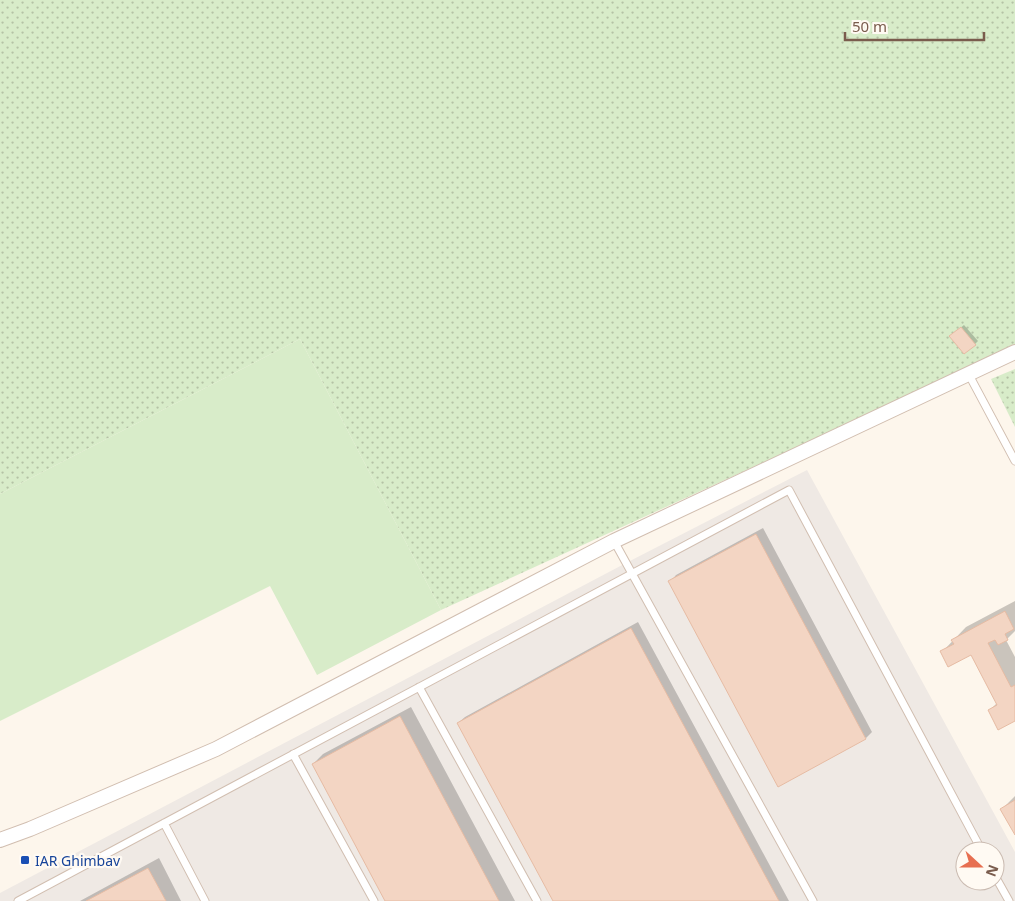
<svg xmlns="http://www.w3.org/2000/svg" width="1015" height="901" viewBox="0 0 1015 901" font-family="'Noto Sans',sans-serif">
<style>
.industrial{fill:#efe9e4;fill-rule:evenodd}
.grass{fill:url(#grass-dots)}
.pitch{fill:#d8ecc9}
.shadow{fill:#0003}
.building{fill:#f3d5c3;stroke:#e6bba3}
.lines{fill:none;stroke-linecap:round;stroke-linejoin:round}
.service-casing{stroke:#d1beb0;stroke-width:9}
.minor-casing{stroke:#d1beb0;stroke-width:16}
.service{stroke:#fff;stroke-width:7}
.minor{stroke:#fff;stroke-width:14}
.transit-dot{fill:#1a4fb4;stroke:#fffaf3;stroke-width:2}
.labels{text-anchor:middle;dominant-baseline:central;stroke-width:4.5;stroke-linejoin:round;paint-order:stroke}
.transit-label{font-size:14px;fill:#164399;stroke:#fffaf3;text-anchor:start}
</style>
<defs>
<pattern id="grass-dots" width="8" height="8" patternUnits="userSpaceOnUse" patternTransform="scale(1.25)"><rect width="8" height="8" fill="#d8ecc9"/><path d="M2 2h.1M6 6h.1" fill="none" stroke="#b4c2a5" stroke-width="1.8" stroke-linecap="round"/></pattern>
</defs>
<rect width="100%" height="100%" fill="#fdf6ec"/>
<path class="industrial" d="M807 470 1015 852V901H0V893L626 563ZM965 851H995V881H965Z"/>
<path class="grass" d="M0 0H1015V347L441 610 300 339 0 494Z
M1015 369V427L991 379Z"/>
<path class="pitch" d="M300 339 441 610 317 675 270 586 0 721V494Z"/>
<path class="shadow" d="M964 325 978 341 975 344 954 333Z
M763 528 872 732 866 738 670 582 676 575Z
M1015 601V631L1006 640 1015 657V720L989 711 997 703 971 653 942 652 966 627Z
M638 622 789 901H554L458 723 465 717Z
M411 707 515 901H387L313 764 323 754Z
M1015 796V832L1002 809Z
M159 858 181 901H80Z"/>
<path class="building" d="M961 327 976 345 964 354 949 336Z
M756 534 866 739 778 787 668 581Z
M1005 611 1014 629 1005 634 1008 640 998 645 995 640 988 643 1011 687 1015 685V721L998 730 988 710 997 705 971 655 948 667 940 651 954 644 951 640Z
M631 628 779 901H553L457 723Z
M400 716 499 901H385L312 764Z
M1015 800V835L1000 809Z
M148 868 166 901H86Z"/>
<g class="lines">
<defs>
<path id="service" d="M968 373 1015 461
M614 541 813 901
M419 687 537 901
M293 754 374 901
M164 823 205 901
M995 876 1009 901
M18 901 789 490 982 851"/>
<path id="minor" d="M0 840 30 829 216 749 614 541 1015 352"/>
</defs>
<use href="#service" class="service-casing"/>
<use href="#minor" class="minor-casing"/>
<use href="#service" class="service"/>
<use href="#minor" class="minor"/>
</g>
<rect class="transit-dot" x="20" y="855" width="10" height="10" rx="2.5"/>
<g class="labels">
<g class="transit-label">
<text x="35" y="860">IAR Ghimbav</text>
</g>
</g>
<g transform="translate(980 866) rotate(111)"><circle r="24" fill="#fffaf3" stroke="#cabbb1"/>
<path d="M0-4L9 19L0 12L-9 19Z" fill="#e76f51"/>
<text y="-8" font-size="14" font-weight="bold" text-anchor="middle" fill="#7a5c4d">N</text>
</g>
<path d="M845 32v8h139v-8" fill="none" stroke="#7a5c4d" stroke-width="2.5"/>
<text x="852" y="32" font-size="15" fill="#7a5c4d" stroke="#fffaf3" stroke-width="4" paint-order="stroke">50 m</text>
</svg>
